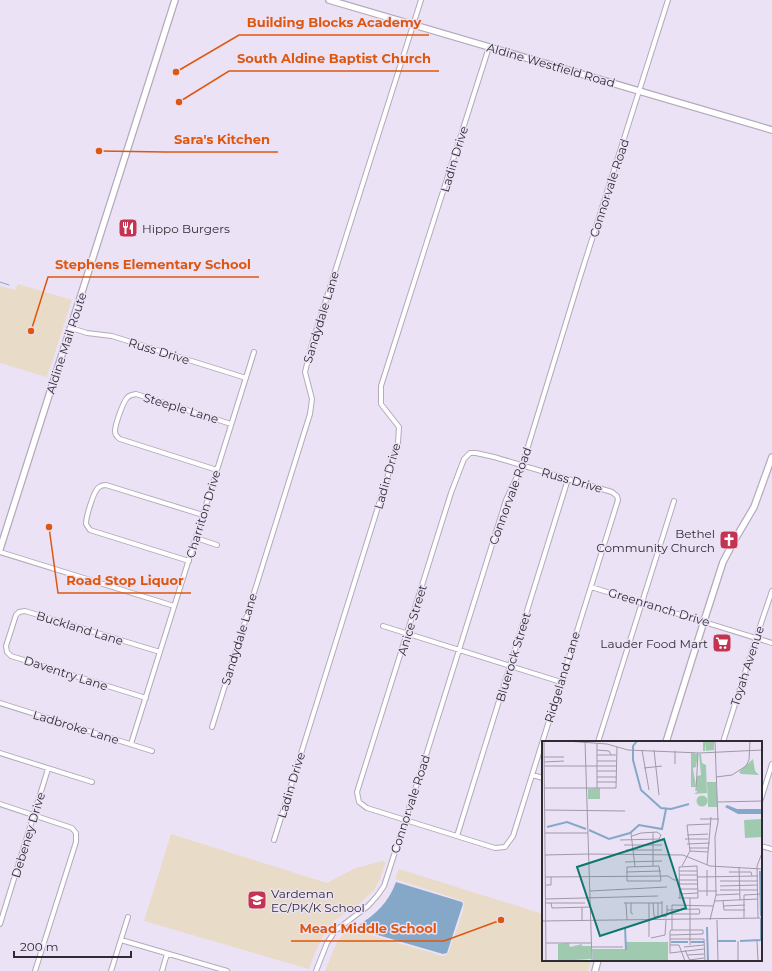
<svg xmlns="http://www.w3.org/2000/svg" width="772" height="971" viewBox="0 0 772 971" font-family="Montserrat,sans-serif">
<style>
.education{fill:#e8dbc7}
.water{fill:#86a8c8}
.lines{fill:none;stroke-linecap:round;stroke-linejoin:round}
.stream{stroke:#86a8c8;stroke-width:1}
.street-casing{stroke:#b3aabc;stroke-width:6}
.secondary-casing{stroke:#b3aabc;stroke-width:8}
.street{stroke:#fff;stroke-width:4}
.secondary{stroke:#fff;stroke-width:5.5}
.labels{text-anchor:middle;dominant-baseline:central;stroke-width:3;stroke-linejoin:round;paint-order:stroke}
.street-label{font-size:12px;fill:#2f2b33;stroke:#ece2f6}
.poi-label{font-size:12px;fill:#2f2b33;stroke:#ece2f6;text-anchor:start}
.inset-river{fill:none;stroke:#86a8c8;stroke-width:2}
.inset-road{fill:none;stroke:#a099a8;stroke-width:1}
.view{fill:#0f766e;fill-opacity:0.15;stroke:#0f766e;stroke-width:2}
.inset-edge{fill:none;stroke:#2f2b33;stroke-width:2}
.leader{fill:none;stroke:#df570e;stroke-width:1.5}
.callout-dot{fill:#df570e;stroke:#ece2f6;stroke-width:1.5}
.callout-label{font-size:13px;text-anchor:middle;font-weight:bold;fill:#df570e;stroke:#ece2f6;stroke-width:3;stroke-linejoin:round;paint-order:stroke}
</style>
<rect width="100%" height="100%" fill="#ece2f6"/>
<path class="education" d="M18 284 72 300 47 377 0 363V286L15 290Z
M171 834 327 883 356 868 382 861 386 862 380 879 374 890 359 904 335 920 325 932 316 950 309 969 144 921Z
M399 869 543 914V960H591L588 971H325L336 944 341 937 356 925 363 933 443 956 448 954 463 911 464 904 463 901 395 879Z"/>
<path class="water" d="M396 882 462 902 463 904 461 910 447 953 443 954 364 931 359 925C377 913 388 903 396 882Z"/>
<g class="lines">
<path class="stream" d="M0 282 9 285"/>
<defs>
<path id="street" d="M71 328 87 333 112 336 246 378
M470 453H476L494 457 612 492 617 496 618 500 513 836 505 847 495 848 367 808 359 802 357 792 451 493 464 459Z
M217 470 120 439C117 437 115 435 115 431 115 425 123 402 127 398 129 395 132 395 136 394L231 424
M196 538 217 545
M0 552 174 606
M189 561 90 530 86 524C86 517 93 493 98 488 100 486 103 485 106 485L203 515
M591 587 772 643
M383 626 561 682
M146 698 11 656 7 652 6 646 16 615 19 612 25 611 160 652
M0 703 152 751
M212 727 310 414 312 399 305 372 312 344 421 0
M598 742 674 501
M723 742 756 638 772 591
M131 744 254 352
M0 753 92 782
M532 775 543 778
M761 799 772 764
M0 804 72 828 76 833V842L35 971
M457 836 568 479
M274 840 398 443 399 427 381 404V386L489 47
M761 846 772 849
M0 924 48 769
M121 940 227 971
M111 971 128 917
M162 971 167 954
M316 971 327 943 335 931 368 906 377 896 384 886 423 765 506 500 522 466 580 277 668 0"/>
<path id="secondary" d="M329 0 772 130
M0 549 175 0
M666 742 704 621 723 562 734 541 754 507 772 457
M595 971 598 960"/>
</defs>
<use href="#street" class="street-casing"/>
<use href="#secondary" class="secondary-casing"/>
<use href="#street" class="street"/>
<use href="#secondary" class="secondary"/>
</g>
<defs>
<symbol id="restaurant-square" viewBox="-11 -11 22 22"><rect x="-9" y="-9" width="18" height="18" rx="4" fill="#c43450" stroke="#ece2f6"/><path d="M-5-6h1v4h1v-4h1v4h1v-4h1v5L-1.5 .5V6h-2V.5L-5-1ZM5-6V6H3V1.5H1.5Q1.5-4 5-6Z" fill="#fff"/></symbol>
<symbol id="church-square" viewBox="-11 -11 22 22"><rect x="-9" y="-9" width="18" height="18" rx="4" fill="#c43450" stroke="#ece2f6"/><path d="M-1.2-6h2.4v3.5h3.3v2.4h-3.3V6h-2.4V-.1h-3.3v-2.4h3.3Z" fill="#fff"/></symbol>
<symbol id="supermarket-square" viewBox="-11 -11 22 22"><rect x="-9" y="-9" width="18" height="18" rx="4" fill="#c43450" stroke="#ece2f6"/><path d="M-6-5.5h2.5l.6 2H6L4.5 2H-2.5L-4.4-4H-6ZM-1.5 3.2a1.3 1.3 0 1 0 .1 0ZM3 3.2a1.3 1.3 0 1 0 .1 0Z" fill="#fff"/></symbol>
<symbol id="school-square" viewBox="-11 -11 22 22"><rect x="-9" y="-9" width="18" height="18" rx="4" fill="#c43450" stroke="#ece2f6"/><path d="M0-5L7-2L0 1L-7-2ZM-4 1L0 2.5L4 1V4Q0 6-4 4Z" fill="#fff"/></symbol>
</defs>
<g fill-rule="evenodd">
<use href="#restaurant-square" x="117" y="217" width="22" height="22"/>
<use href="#church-square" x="718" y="529" width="22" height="22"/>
<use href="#supermarket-square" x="711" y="632" width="22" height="22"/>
<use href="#school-square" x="246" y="889" width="22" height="22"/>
</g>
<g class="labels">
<g class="street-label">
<text transform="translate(551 65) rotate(16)">Aldine Westfield Road</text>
<text transform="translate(454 159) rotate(-73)">Ladin Drive</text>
<text transform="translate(609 188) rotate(-72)">Connorvale Road</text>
<text transform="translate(321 317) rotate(-73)">Sandydale Lane</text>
<text transform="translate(66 343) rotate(-72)">Aldine Mail Route</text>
<text transform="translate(159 351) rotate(17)">Russ Drive</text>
<text transform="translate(181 408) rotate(17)">Steeple Lane</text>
<text transform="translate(387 476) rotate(-74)">Ladin Drive</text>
<text transform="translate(572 480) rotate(16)">Russ Drive</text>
<text transform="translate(510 496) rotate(-70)">Connorvale Road</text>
<text transform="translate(203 514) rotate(-73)">Charriton Drive</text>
<text transform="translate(659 607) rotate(17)">Greenranch Drive</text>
<text transform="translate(412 620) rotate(-73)">Anice Street</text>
<text transform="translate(80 628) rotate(17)">Buckland Lane</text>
<text transform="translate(239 639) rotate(-73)">Sandydale Lane</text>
<text transform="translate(513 657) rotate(-73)">Bluerock Street</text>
<text transform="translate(747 666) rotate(-72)">Toyah Avenue</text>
<text transform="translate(66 673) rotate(18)">Daventry Lane</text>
<text transform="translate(562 677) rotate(-73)">Ridgeland Lane</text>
<text transform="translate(76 727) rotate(17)">Ladbroke Lane</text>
<text transform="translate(291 785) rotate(-73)">Ladin Drive</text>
<text transform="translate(410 804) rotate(-72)">Connorvale Road</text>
<text transform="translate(28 835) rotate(-73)">Debeney Drive</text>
</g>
<g class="poi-label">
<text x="142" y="228">Hippo Burgers</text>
<text x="715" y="533" text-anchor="end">Bethel<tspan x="715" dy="14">Community Church</tspan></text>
<text x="708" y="643" text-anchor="end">Lauder Food Mart</text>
<text x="271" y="893">Vardeman<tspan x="271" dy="14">EC/PK/K School</tspan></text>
</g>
</g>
<g transform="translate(542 741)">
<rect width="220" height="220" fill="#ece2f6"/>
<path d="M172 0V9L164 10V3L163 10H161V1ZM149 12 156 13 154 26 151 27 154 46H149ZM157 13H159L160 22 164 24 165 52 152 53 155 51V35L159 34ZM211 18 213 30 217 34 199 33 197 31ZM165 41H174L176 66H166ZM58 47V58H46V48ZM154.5 60a5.5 5.5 0 1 1 11 0a5.5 5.5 0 1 1-11 0ZM220 78V96L203 97 202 79ZM83 201H126V220H51L50 208H83ZM27 202 28 206 40 203V205H49V218L16 220V203Z" fill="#9fcab0"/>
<path d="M185 64 195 68H220V73H196L183 66Z" fill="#86a8c8"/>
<path class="inset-river" d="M95 0 91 5V19L99 49 119 67 129 68 147 63M5 86 25 81 44 88M47 89 67 98 88 92 97 84 120 88 124 68M218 130 219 175M83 186 84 209M165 186 166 220M176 200H194M198 200 219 199V178M129 201H146M149 201H162"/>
<path class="inset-road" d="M2 0 4 220M24 0 65 3 86 9 158 12 220 9M43 0 50 220M55 3V47M55 9 67 10 69 14M100 9 107 49M112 9 117 54M133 10V23M55 14H74M2 16H22M55 20H74M2 21 22 20M2 25H74M102 27 120 25M55 30H74M55 36H74M174 36 190 34 204 25 207 19 208 0M55 41H74M2 47H74L75 6M154 50 156 12M176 61 220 60M3 69 83 70M158 78H177M111 91V125M3 92H46M89 92 93 126M145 94 166 93M143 98H166M78 99 117 98 119 94 115 91 99 92 90 95M145 103 168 102M82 104H120M147 107H166M84 109H120M166 111 148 110 145 84 168 83M47 113 141 114 168 125 220 128M3 114 47 113M83 121 120 120M165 124 169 76M117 125 119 140H85V126ZM140 125 148 110M197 126 198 159M165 129V155M137 130H155M84 131 119 130M187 131H209L210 135M137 134H155M3 136 126 135 132 139H155M155 136 216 135M178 140H216M138 143H156M4 144H9V136M178 145 216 144M138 148H156M178 149H216M48 150 125 146M156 150H175M138 153 156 152M174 154 198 153M136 157H156L155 125 137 126 138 157M148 157V204M4 158 116 155M120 160V175L123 176M173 160 216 158M181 160 182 169H203M4 162H43M9 162 10 167 48 166M82 162H120M84 162 85 179M89 162V172L91 173M107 162V196M111 162 112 175 114 176M181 165 203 164M40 166V179M125 169 157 168 158 171M129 173H157L158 171M114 176 116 175V162M123 176 125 175V164M202 177V154L220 153M216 177 215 125 220 112M168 179 174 154 173 96 176 81 173 0M175 179 176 220M0 180 220 177M130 189V164L171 165M128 194 161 193V189H129L128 190V212L162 208M109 197 123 194 124 179M128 198H162L163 220M196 200V220M215 200 216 220M4 202H49M128 204H137L143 220M50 206H81M142 206 162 204M143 209 148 220M145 214 162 213M147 219 162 217"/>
<path class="view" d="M122 98 144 167 58 195 35 126Z"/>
<rect width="220" height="220" class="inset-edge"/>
</g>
<path class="leader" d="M176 72L239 35H429M179 102L229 71H439M99 151L166 152H278M31 331L48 277H259M49 527L58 593H191M501 920L444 941H291"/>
<g class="callout-dot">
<circle cx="176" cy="72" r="4"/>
<circle cx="179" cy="102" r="4"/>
<circle cx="99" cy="151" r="4"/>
<circle cx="31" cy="331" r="4"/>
<circle cx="49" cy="527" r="4"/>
<circle cx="501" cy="920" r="4"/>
</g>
<g class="callout-label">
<text x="334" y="27">Building Blocks Academy</text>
<text x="334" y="63">South Aldine Baptist Church</text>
<text x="222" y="144">Sara's Kitchen</text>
<text x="153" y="269">Stephens Elementary School</text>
<text x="125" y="585">Road Stop Liquor</text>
<text x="368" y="933">Mead Middle School</text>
</g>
<path d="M14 951v6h117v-6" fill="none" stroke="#2f2b33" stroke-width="2"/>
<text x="20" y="951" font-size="12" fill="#2f2b33" stroke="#ece2f6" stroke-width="3" paint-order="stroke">200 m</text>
</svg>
